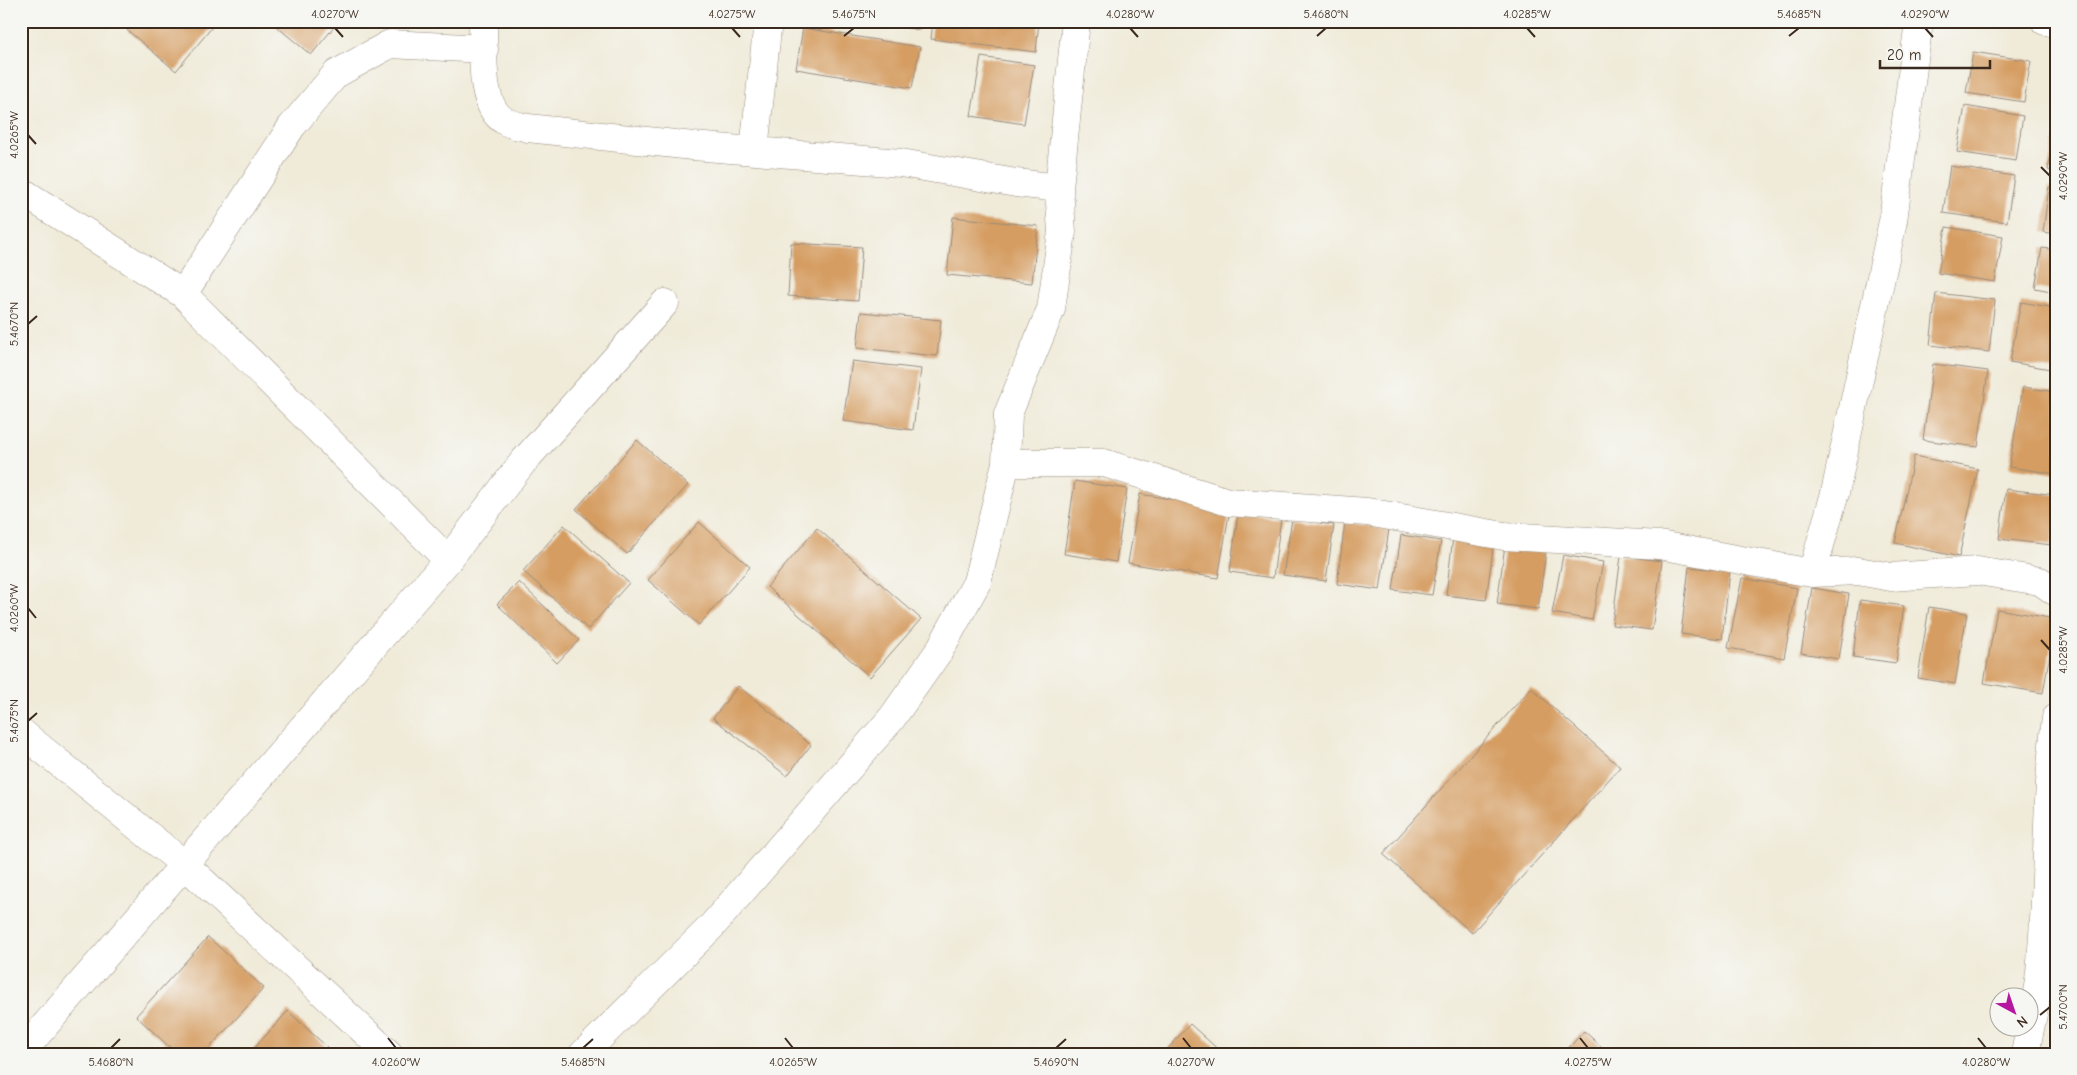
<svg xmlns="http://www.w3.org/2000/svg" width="2077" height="1075" viewBox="0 0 2077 1075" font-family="'Comic Neue',sans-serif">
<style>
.building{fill:#d59d62}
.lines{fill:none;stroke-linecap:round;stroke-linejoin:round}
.street-casing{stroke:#968a7c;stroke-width:29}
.street{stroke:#fff;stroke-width:28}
.ticks{fill:none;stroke:#3b2a1e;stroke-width:2}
.neatline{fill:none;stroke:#3b2a1e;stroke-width:2}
.ticks-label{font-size:12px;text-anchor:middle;fill:#3b2a1e}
</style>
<rect width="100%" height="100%" fill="#f6f6f2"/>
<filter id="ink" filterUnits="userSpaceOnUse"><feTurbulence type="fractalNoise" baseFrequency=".02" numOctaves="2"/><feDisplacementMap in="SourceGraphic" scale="10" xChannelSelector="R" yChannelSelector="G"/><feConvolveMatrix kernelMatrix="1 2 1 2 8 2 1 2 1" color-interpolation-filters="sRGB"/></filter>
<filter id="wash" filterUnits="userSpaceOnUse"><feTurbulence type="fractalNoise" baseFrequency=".0096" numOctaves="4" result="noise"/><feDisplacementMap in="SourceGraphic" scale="20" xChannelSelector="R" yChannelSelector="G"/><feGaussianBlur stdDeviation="1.12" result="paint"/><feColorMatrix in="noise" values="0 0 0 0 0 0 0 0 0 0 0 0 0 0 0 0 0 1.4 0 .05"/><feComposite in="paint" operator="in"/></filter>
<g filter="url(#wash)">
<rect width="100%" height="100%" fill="#f0ebd9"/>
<g id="blocks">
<path class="building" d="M135 21H217L176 71 127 30Z
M270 21H339L311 55Z
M868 21H921L919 30Z
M933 21H1039L1036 52 931 39Z
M803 28 920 47 912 88 796 69Z
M1973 52 2031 61 2024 102 1966 93Z
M981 57 1034 65 1024 124 971 116Z
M1965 106 2023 116 2016 161 1957 152Z
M2055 135H2056V172L2048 170Z
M1950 166 2014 176 2007 222 1943 213Z
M2049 187 2056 188V234L2043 232Z
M953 217 1038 226 1032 283 947 275Z
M1946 227 2003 236 1995 282 1938 273Z
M791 243 862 247 858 301 788 296Z
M2042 248 2056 250V292L2035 288Z
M1936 293 1995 300 1989 352 1930 345Z
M2021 302 2056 308V370L2010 362Z
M861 312 941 320 937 356 857 348Z
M852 361 921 369 913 430 843 421Z
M1933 364 1988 371 1978 447 1923 440Z
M2023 387 2056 392V474L2009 467Z
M637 440 688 485 627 554 576 509Z
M1914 456 1978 469 1959 557 1895 543Z
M1075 481 1127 489 1116 562 1064 554Z
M2006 489 2056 495V520L2052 545 1999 539Z
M1140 494 1230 509 1218 578 1128 563Z
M1238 513 1281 518 1273 578 1230 572Z
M1292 519 1334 525 1326 581 1283 575Z
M699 522 750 567 699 625 648 580Z
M1345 522 1389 529 1380 590 1337 584Z
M564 525 629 583 588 629 523 571Z
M817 528 921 619 870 677 767 587Z
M1401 535 1441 541 1432 595 1393 590Z
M1453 537 1494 542 1486 600 1446 595Z
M1505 545 1546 551 1538 609 1497 604Z
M1563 555 1603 562 1592 620 1552 613Z
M1621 556 1662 561 1652 630 1612 625Z
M1689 567 1730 571 1722 639 1681 634Z
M1742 578 1797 588 1784 658 1728 648Z
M519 582 579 640 557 663 497 604Z
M1812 588 1849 594 1839 659 1801 653Z
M1860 600 1904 606 1896 663 1853 657Z
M1929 607 1967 613 1955 684 1918 678Z
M1997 609 2056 619 2043 693 1984 683Z
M738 686 811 745 787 776 713 718Z
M1531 688 1620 767 1472 933 1383 854Z
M208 937 264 988 204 1054H177L136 1016Z
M288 1011 327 1047 322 1054H249Z
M1190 1024 1223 1054H1163Z
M1584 1031 1610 1054H1563Z"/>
</g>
</g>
<g filter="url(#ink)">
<use href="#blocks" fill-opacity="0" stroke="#968a7c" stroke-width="1"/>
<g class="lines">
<defs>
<path id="street" d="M483 21C484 48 478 107 505 121 511 125 521 126 528 128L693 146 901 163 1016 183 1059 188
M2045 21 2056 23
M754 150 768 21
M21 191 183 294 448 560
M183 294 292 126 336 74 390 44 484 49
M1006 463H1104L1228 502 1367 512 1504 536 1659 545 1812 573 1858 571 1891 577 1977 571 2040 581 2056 592
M1812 573 1835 493 1893 221 1919 21
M21 732 184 864 389 1054
M21 1053 448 560 523 462 665 303
M583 1054 711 927 892 718 939 651 977 582 1006 463 1008 414 1051 309 1062 232 1059 188 1076 21
M2025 1054C2030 1027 2037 999 2040 972 2049 887 2045 802 2056 718"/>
</defs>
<use href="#street" class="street-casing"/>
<use href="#street" class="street"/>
</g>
</g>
<path class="ticks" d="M335 28 343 37M732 28 740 37M1130 28 1138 37M1527 28 1535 37M1925 28 1933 37M844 36 854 28M1317 36 1326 28M1789 36 1799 28M28 135 36 144M2041 167 2050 176M28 324 37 316M28 608 36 618M2041 640 2050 650M28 721 37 713M2040 1015 2050 1007M388 1038 396 1048M785 1038 793 1048M1183 1038 1191 1048M1580 1038 1588 1048M1978 1038 1986 1048M111 1048 120 1039M583 1048 593 1039M1056 1048 1066 1039"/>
<rect width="2077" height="1075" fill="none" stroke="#f6f6f2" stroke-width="55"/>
<g transform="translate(2014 1012) rotate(140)"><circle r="24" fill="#f6f6f2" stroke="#aba49d"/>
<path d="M0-4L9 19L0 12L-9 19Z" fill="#b5179e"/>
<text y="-8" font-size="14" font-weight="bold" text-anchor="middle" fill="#3b2a1e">N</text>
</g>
<path d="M1880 60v8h110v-8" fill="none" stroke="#3b2a1e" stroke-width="2.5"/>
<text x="1887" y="60" font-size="15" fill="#3b2a1e" stroke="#f6f6f2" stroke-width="4" paint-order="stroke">20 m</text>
<rect x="28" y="28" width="2022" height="1020" class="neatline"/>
<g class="ticks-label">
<text x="335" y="18">4.0270°W</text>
<text x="732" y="18">4.0275°W</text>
<text x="854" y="18">5.4675°N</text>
<text x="1130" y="18">4.0280°W</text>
<text x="1326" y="18">5.4680°N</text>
<text x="1527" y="18">4.0285°W</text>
<text x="1799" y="18">5.4685°N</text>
<text x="1925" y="18">4.0290°W</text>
<text transform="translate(14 135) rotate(-90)" y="4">4.0265°W</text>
<text transform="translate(2063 176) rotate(-90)" y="4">4.0290°W</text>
<text transform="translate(14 324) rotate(-90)" y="4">5.4670°N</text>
<text transform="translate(14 608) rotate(-90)" y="4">4.0260°W</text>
<text transform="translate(2063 650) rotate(-90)" y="4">4.0285°W</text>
<text transform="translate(14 721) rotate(-90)" y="4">5.4675°N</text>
<text transform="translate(2063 1007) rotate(-90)" y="4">5.4700°N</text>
<text x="111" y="1066">5.4680°N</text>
<text x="396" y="1066">4.0260°W</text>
<text x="583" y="1066">5.4685°N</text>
<text x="793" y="1066">4.0265°W</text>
<text x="1056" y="1066">5.4690°N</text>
<text x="1191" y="1066">4.0270°W</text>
<text x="1588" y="1066">4.0275°W</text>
<text x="1986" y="1066">4.0280°W</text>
</g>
</svg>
